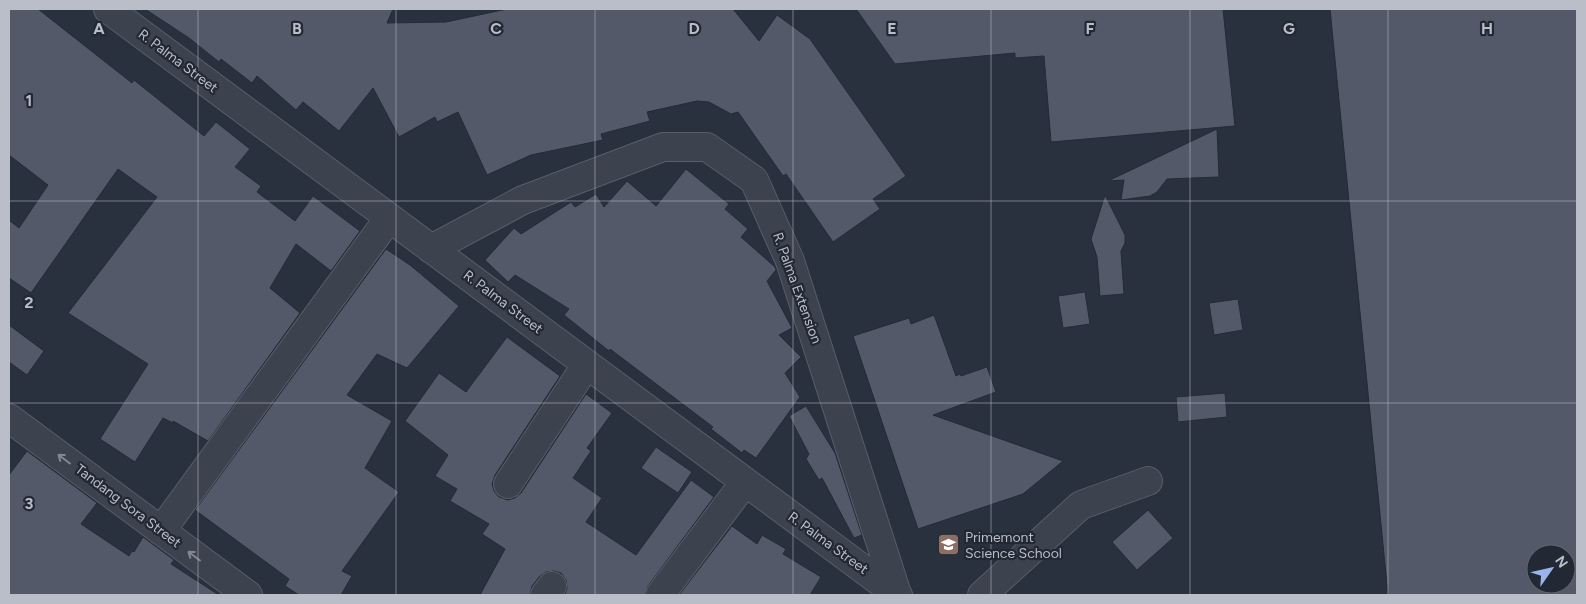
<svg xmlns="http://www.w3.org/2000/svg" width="1586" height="604" viewBox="0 0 1586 604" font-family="Figtree,sans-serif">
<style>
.building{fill:#535969;stroke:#242a36;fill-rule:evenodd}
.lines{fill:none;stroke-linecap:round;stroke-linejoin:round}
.minor-casing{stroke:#585e69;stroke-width:30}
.minor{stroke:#3d434e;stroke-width:28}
.oneway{stroke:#818792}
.grid{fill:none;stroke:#b9bec9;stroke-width:1;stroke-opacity:0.55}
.labels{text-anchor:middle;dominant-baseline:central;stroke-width:4.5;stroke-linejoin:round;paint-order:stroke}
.street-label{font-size:14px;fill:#b9bec9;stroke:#222834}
.poi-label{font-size:14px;fill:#b9bec9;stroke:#222834;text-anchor:start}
.grid-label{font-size:16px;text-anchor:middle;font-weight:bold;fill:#b9bec9;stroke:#222834;stroke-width:4.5;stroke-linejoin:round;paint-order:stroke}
</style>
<rect width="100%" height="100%" fill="#29303e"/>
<path class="building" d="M9 9H38L132 83 134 80 204 136 216 122 250 149 235 167 261 186 257 192 295 221 313 196 360 231 331 271 296 244 270 288 300 313 208 441 173 421V423L163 418 135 462 100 439 148 364 68 313 157 197 118 169 31 293 9 278V220L19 228 48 185 9 155Z
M145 9H393L387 23 446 22 507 9H733L759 41 777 15 810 39 906 176 873 199 880 209 833 242 786 174 783 176 738 112 731 114 709 102 697 101 647 112 650 121 601 134 603 140 531 155 487 175 458 112 437 122 435 117 399 137 373 88 339 131 303 102 296 110 257 76 252 83 221 59 219 62 189 38Z
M856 9H1223L1235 126 1051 142 1044 56 1015 58V53L895 64Z
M1330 9H1577V595H1388ZM1536 554H1566V584H1536Z
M1217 129 1219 177 1167 179 1157 192 1150 196 1121 200 1124 180 1108 181Z
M686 169 729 204 725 209 748 229 741 237 775 267 776 270 767 281 792 328 779 335 801 357 785 373 800 397 756 458 744 450 742 453 711 429 713 427 610 349 609 351 564 315 569 309 515 275 508 282 485 260 514 228 521 234 571 202 575 207 596 194 604 207 627 181 656 206Z
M1105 195 1125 235V243L1121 251 1124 294 1100 296 1097 257 1091 239Z
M386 249 410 265 459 306 407 368 377 354 347 395 392 421 365 468 399 492 342 571 352 576 341 595H299L285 586 289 579 195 510Z
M1085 292 1090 324 1063 328 1058 296Z
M1238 299 1243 330 1214 335 1209 303Z
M934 315 956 376 960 374 961 376 987 367 996 392 933 415 1063 461 1023 494 918 529 853 336 909 318 911 324Z
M9 325 44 351 27 375 9 362Z
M507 337 560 376 495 475 492 484 494 491 499 497 508 500 515 498 521 493 586 394 612 413 587 448 591 451 573 478 602 498 586 522 636 555 691 480 714 497 648 586 645 595H565L567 588 566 580 561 573 554 571 546 572 540 576 532 586 530 595H480L505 549 482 534 489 524 450 501 457 489 435 476 448 455 405 421 439 373 466 392Z
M1225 393 1227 417 1178 422 1176 397Z
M806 406 835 453 862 535 854 538 822 478 819 480 806 459 809 454 789 416Z
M656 447 692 472 678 493 641 468Z
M27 451 97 503 81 524 129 556 132 551 134 552 143 537 174 560 171 564 219 595H9V475Z
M1148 510 1173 538 1137 570 1112 542Z
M732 526 757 544 762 535 786 549 783 554 821 577 810 595H679Z"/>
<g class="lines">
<defs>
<path id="minor" d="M108 9 898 595
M431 249 523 200 663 147H707L754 180 790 261 897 594
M9 418 248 595
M508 484 587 364
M161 531 389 218
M545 595 552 586
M660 595 745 482
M982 595 1081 505 1148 481"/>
</defs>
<use href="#minor" class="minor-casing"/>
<use href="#minor" class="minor"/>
</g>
<defs><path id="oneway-shaft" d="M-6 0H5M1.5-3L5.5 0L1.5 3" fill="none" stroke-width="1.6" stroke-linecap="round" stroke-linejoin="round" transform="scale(1.25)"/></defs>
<g class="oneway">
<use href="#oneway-shaft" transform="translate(64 459) rotate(-143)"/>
<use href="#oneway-shaft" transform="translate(194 556) rotate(-143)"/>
</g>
<path class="grid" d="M198 9V595M396 9V595M595 9V595M793 9V595M991 9V595M1190 9V595M1388 9V595M9 201H1577M9 403H1577"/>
<defs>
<symbol id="school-square" viewBox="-11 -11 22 22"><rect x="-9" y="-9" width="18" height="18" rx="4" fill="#8d6e63" stroke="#222834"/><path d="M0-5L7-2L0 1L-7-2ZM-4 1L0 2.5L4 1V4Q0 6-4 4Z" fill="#fff"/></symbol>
</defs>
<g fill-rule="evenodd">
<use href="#school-square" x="936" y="532" width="25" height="25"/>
</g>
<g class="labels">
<g class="street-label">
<text transform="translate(178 61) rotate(37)">R. Palma Street</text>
<text transform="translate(797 288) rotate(70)">R. Palma Extension</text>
<text transform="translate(503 302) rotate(37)">R. Palma Street</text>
<text transform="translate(128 506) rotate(37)">Tandang Sora Street</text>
<text transform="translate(828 543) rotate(36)">R. Palma Street</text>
</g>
<g class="poi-label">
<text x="965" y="537">Primemont<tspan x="965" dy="16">Science School</tspan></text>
</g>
</g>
<g class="grid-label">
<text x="99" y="34">A</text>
<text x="297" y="34">B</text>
<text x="496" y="34">C</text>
<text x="694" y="34">D</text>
<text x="892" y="34">E</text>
<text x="1090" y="34">F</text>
<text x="1289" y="34">G</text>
<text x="1487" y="34">H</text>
<text x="29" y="106">1</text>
<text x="29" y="308">2</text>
<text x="29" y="509">3</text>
</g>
<rect width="1586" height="604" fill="none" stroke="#b9bec9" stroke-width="20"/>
<g transform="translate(1551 569) rotate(56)"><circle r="24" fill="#222834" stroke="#5e6470"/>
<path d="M0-4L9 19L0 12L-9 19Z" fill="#9bb4ec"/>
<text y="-8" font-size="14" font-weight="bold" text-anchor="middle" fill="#b9bec9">N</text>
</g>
</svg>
